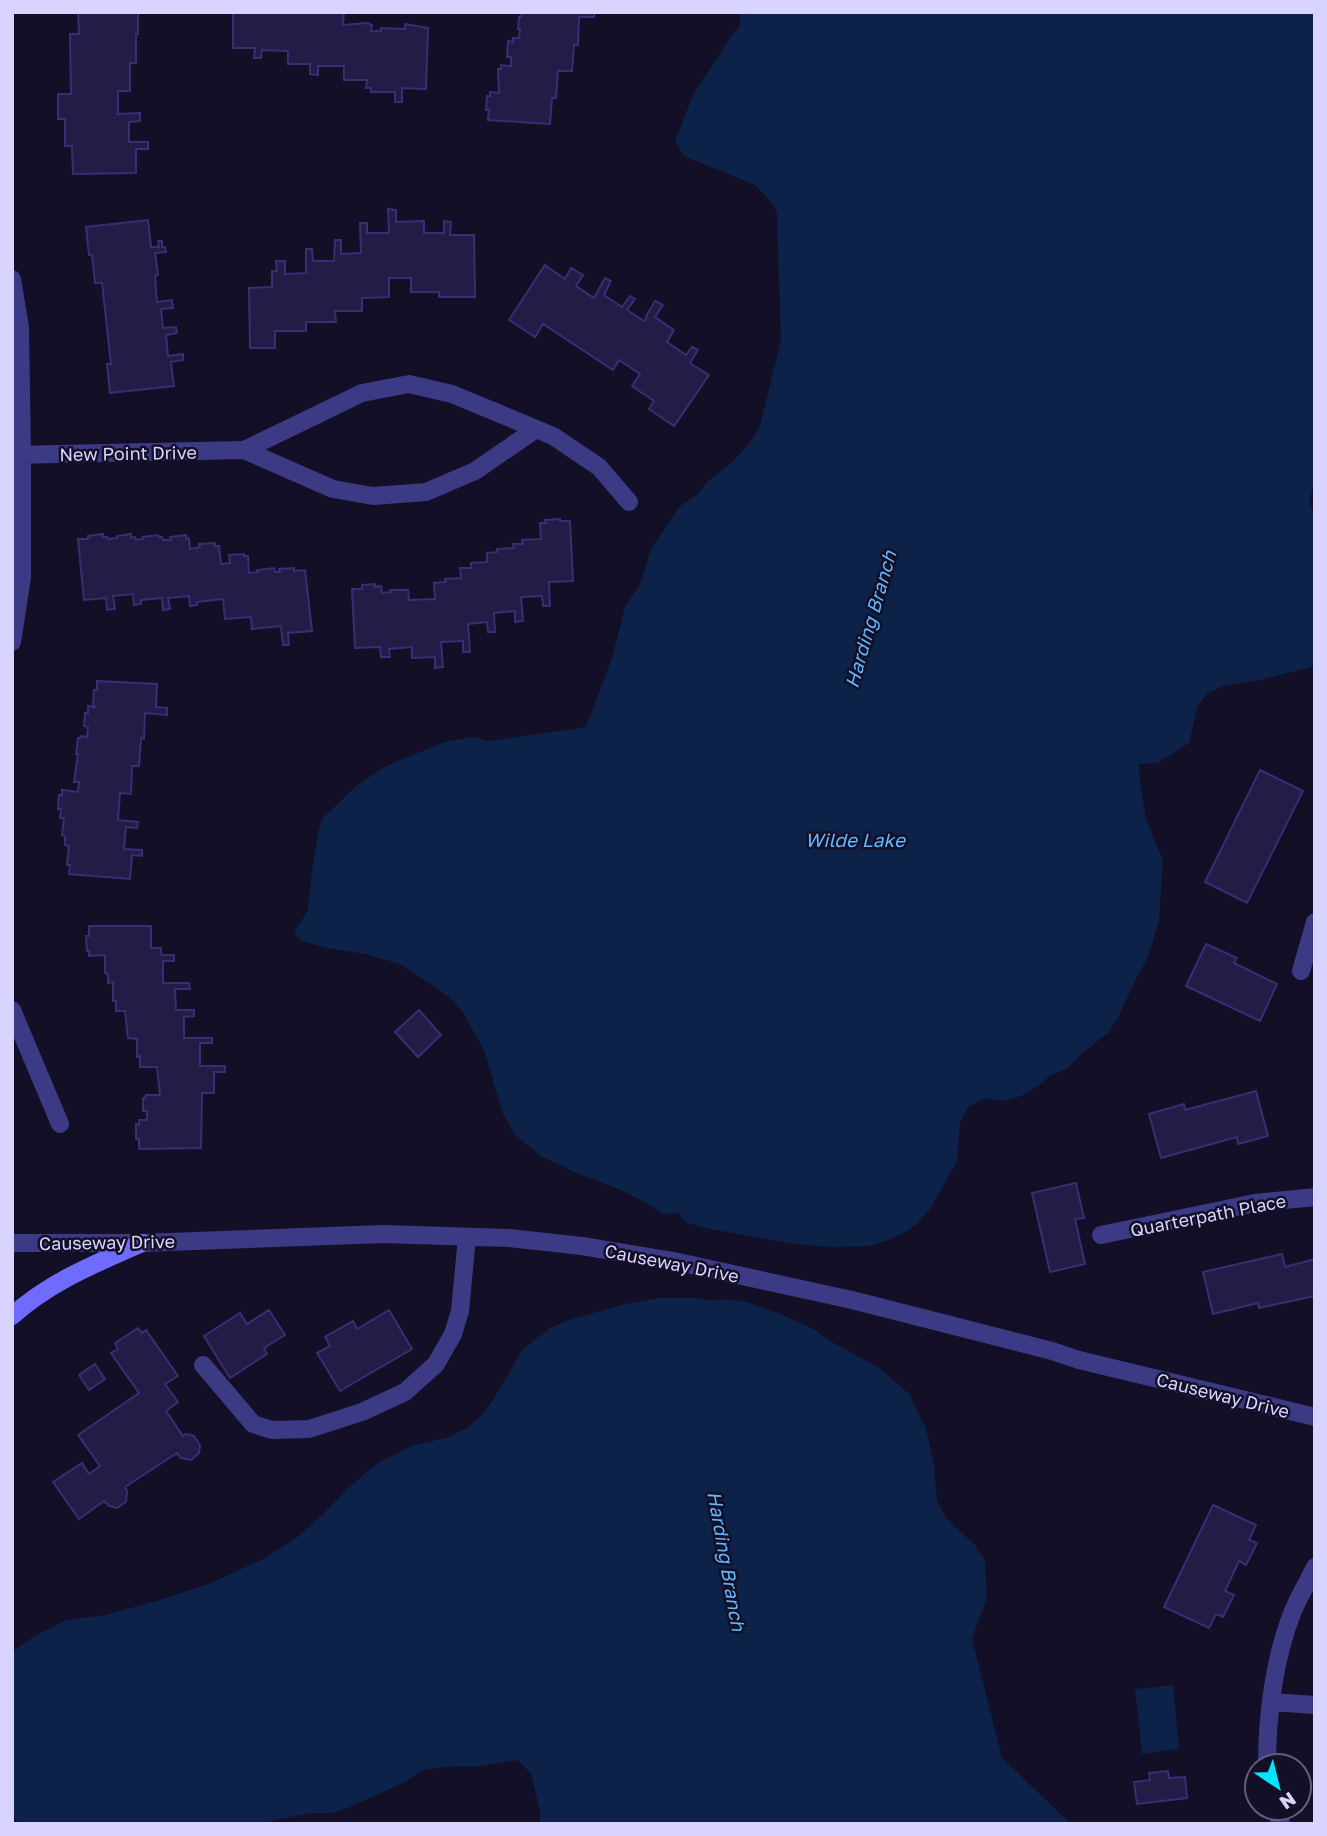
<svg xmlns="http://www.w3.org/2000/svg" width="1327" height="1836" viewBox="0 0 1327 1836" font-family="'Golos Text',sans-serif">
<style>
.water{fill:#0c2248}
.building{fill:#241b47;stroke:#3b2d73;stroke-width:2}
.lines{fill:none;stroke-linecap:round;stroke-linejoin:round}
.service{stroke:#3d3a85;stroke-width:18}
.minor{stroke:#3d3a85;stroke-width:18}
.tertiary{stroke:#3d3a85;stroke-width:18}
.secondary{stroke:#6f6bff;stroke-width:18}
.labels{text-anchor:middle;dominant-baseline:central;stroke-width:5;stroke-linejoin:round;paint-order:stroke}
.street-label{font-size:18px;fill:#d9d4ff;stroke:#130f26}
.water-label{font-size:19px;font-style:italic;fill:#62b6ff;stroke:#130f26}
</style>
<rect width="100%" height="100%" fill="#130f26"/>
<path class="water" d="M740 12H1315V477L1309 501 1315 517V666L1260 680 1224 686 1208 693 1197 707 1189 743 1158 763 1139 764 1140 782 1146 819 1163 860 1159 920 1149 955 1133 985 1118 1018 1108 1033 1080 1055 1068 1068 1051 1075 1037 1087 1021 1096 1004 1101 986 1098 969 1106 960 1122 957 1161 930 1209 918 1223 903 1233 886 1241 868 1246 833 1247 794 1244 710 1229 687 1223 678 1213 663 1214 652 1206 621 1190 574 1172 541 1156 516 1136 503 1114 484 1050 462 1011 449 997 400 964 365 954 327 948 302 941 294 933 308 910 312 871 319 828 322 819 355 787 384 767 444 742 473 737 489 741 586 727 612 658 625 607 640 584 651 549 679 507 698 494 708 481 728 466 749 444 760 426 781 339 777 213 771 202 755 185 684 156 675 141 693 95 732 35 740 27Z
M659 1298H695L711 1301 728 1299 747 1302 783 1315 815 1330 830 1341 881 1369 909 1394 926 1429 934 1465 937 1501 946 1518 975 1545 985 1561 987 1597 972 1639 1002 1758 1071 1824H540V1810L531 1774 518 1760 482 1766 440 1767 422 1771 405 1782 350 1807 332 1813H313L275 1820 263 1824H18L12 1812V1652L33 1637 66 1620 105 1615 160 1600 211 1583 263 1559 294 1540 323 1514 349 1487 379 1462 412 1446 449 1437 468 1427 481 1416 493 1400 522 1350 550 1328 569 1320 625 1304Z
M1173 1685 1179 1749 1142 1754 1135 1689Z"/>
<path class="building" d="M78 12H138V34H136V63H130V91H118V114L140 113V121L129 122V142H148V149H136V173L73 174 72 146H65V119H58V94H71L70 34H79Z
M233 12H344L343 25 367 23 372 25 371 31H381V28L405 29V24L428 28 426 89 402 88V102H395V92H371V88H366L367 80H344V66H318V75L310 74V64H288V51L262 50 261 58H254L255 48H233Z
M522 12H594V17H579L578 45H574L572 71H558L556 98H552L550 124 488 120 489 110H486L487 96H490V92L499 93 498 69H501V65L511 66V57H507L508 41 513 42V38H519L520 29H518L519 17H521Z
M388 209 396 210V222L424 221V233H444V221L451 222 450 235H474L475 297H439V292H411V278H389V297L362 298V311H335L336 322H306V331H275V348H250L249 288 272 287V271H277L276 261H285V274L306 273V249H312L313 261H334L335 240H341V254L361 253 360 223H367V233H389Z
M148 220 151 247H159L158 241H162V247H165L166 252 155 253 158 275 155 276 157 302 172 300 173 308 161 309 163 328 176 327 177 333 166 335 168 356 183 354V360L171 362 174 386 110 393 107 364H111L102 283H95L92 255H89L86 227Z
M545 265 565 279 571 268 583 275 576 286 594 298 605 278 611 281 604 295 622 307 630 296 635 299 627 310 644 321 647 317 646 316 655 301 663 305 655 317 674 330 667 342 686 355 692 347 698 350 690 363 709 375 674 426 649 409 654 401 632 386 640 374 619 360 613 370 543 324 535 337 509 320Z
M560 519V521H570L573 581 549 582 550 606H543L542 596 521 597 523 621 515 622V611L494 613 495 632H488L487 622 468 624 470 652H463V641L441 642 443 667 435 668V657L412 658V647L389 649 390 657H381L380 647 355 648 352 589H362V585L375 584V587L381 586 382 593 391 592 390 590H408L409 600 435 599 434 583 445 582V579L461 578 460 568H471V563L487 562V553L497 552V549L514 548 513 544H523L522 540 541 539 540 523H546L545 520Z
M103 534V537H107L108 539 117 538V536L131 534V538L135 537 136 540 143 539V537L158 535 159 537H162L163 540H171L170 537 186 535V539L189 538 190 549 200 547 199 544 215 543V546H219L221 564 230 563 229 555 244 554V556H248L249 573 258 572 257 570 274 568 275 572H280L279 569 294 568V571L305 570 312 631 288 633 289 645H283L281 626 252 629 251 617 225 619 223 599 197 602V605L190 606 189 596 168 598 170 609 163 610 162 598 141 600V604L134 605 133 594 113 596 115 609 107 610 106 598 84 600 78 539H88V536Z
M97 681 157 684 156 707 167 708V715L145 713 144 739 141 738 139 766H132L131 794 120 793 118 820 138 822 137 828 126 827 124 849 142 850V856L132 855 130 879 69 874 70 865H67L69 846 65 845V836L62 835 64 818H60L61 809H58L59 795H62V790L78 792 79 782H74L78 754H76L78 738H80L81 736 87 737 88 727 84 726 85 713H88V706L95 707 93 705 94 690H97Z
M1260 770 1303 791 1247 903 1205 882Z
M89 926H151V948H161V955H174V961H163V983H189L190 989H175L176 1010H194V1016L184 1017V1038H212V1043H200V1066H225V1072H214V1093H202L201 1148 139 1149V1139H136V1124L139 1125V1120H147V1111H143V1098H145L146 1095H160L157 1067H140V1056L137 1057V1039L128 1038 125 1011H116V1001H113V982L108 983V974L105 973V955L89 956V951H87L86 936H89Z
M1206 944 1237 958 1234 963 1277 984 1260 1021 1186 986Z
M419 1010 441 1035 418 1057 395 1032Z
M1256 1091 1268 1136 1238 1144 1237 1137 1161 1158 1149 1114 1184 1104 1185 1110Z
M1076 1183 1084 1218 1075 1219 1085 1264 1050 1272 1032 1193Z
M1282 1254 1285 1267 1315 1259V1296L1259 1308 1258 1303 1213 1314 1203 1272Z
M269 1310 285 1335 264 1348 267 1354 230 1378 204 1336 240 1313 247 1324Z
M389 1310 412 1349 340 1391 317 1353 330 1346 325 1337 353 1321 357 1329Z
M138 1328 142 1333 146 1330 178 1376 165 1384 178 1402 166 1411 183 1436 186 1434 194 1436 200 1445 199 1453 191 1460 181 1458 177 1453 125 1487 127 1491 126 1502 117 1508 109 1506 104 1501 79 1519 53 1482 82 1463 89 1474 100 1466 78 1435 139 1393 111 1353 118 1349 115 1343Z
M95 1364 105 1379 89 1390 79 1375Z
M1213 1505 1256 1525 1249 1540 1257 1543 1246 1565 1239 1561 1225 1591 1234 1595 1223 1617 1216 1614 1209 1628 1164 1607Z
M1168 1771 1169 1778 1185 1777 1187 1798 1137 1804 1134 1782 1150 1780 1149 1773Z"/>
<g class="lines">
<path class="service" d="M203 1365 253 1424 272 1430 309 1429 362 1412 405 1392 436 1364 453 1334 460 1311 467 1237"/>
<path class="minor" d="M12 279 20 328 22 456V577L12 642
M244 450 333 489 373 496 426 492 475 471 536 429
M12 455 244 450 362 393 409 384 452 394 553 436 599 467 629 502
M1301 971 1315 922
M12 1010 60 1124
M1101 1235 1255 1203 1315 1197
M1271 1702 1315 1705
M1267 1766C1267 1716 1274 1658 1293 1611 1299 1596 1308 1582 1315 1567
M1275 1808 1281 1824"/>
<path class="tertiary" d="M12 1243H142L384 1234 509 1238 582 1246 678 1262 852 1300 1052 1351 1079 1360 1315 1417"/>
<path class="secondary" d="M12 1316C51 1281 95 1264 142 1243"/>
</g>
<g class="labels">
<g class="street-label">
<text transform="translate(128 453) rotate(-1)">New Point Drive</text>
<text transform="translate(1208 1215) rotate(-11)">Quarterpath Place</text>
<text transform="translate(107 1242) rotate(-1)">Causeway Drive</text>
<text transform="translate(672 1263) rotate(11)">Causeway Drive</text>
<text transform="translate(1223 1395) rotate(14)">Causeway Drive</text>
</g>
<g class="water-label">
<text transform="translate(870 619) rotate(-74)">Harding Branch</text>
<text x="855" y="839">Wilde Lake</text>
<text transform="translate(727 1561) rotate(80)">Harding Branch</text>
</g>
</g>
<rect width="1327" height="1836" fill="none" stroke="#d9d4ff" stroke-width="28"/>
<g transform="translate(1278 1787) rotate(145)"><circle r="33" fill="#130f26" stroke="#625e7d" stroke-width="2"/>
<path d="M0-5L12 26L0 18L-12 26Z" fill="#00e5ff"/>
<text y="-10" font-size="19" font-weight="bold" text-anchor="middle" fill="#d9d4ff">N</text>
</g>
</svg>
